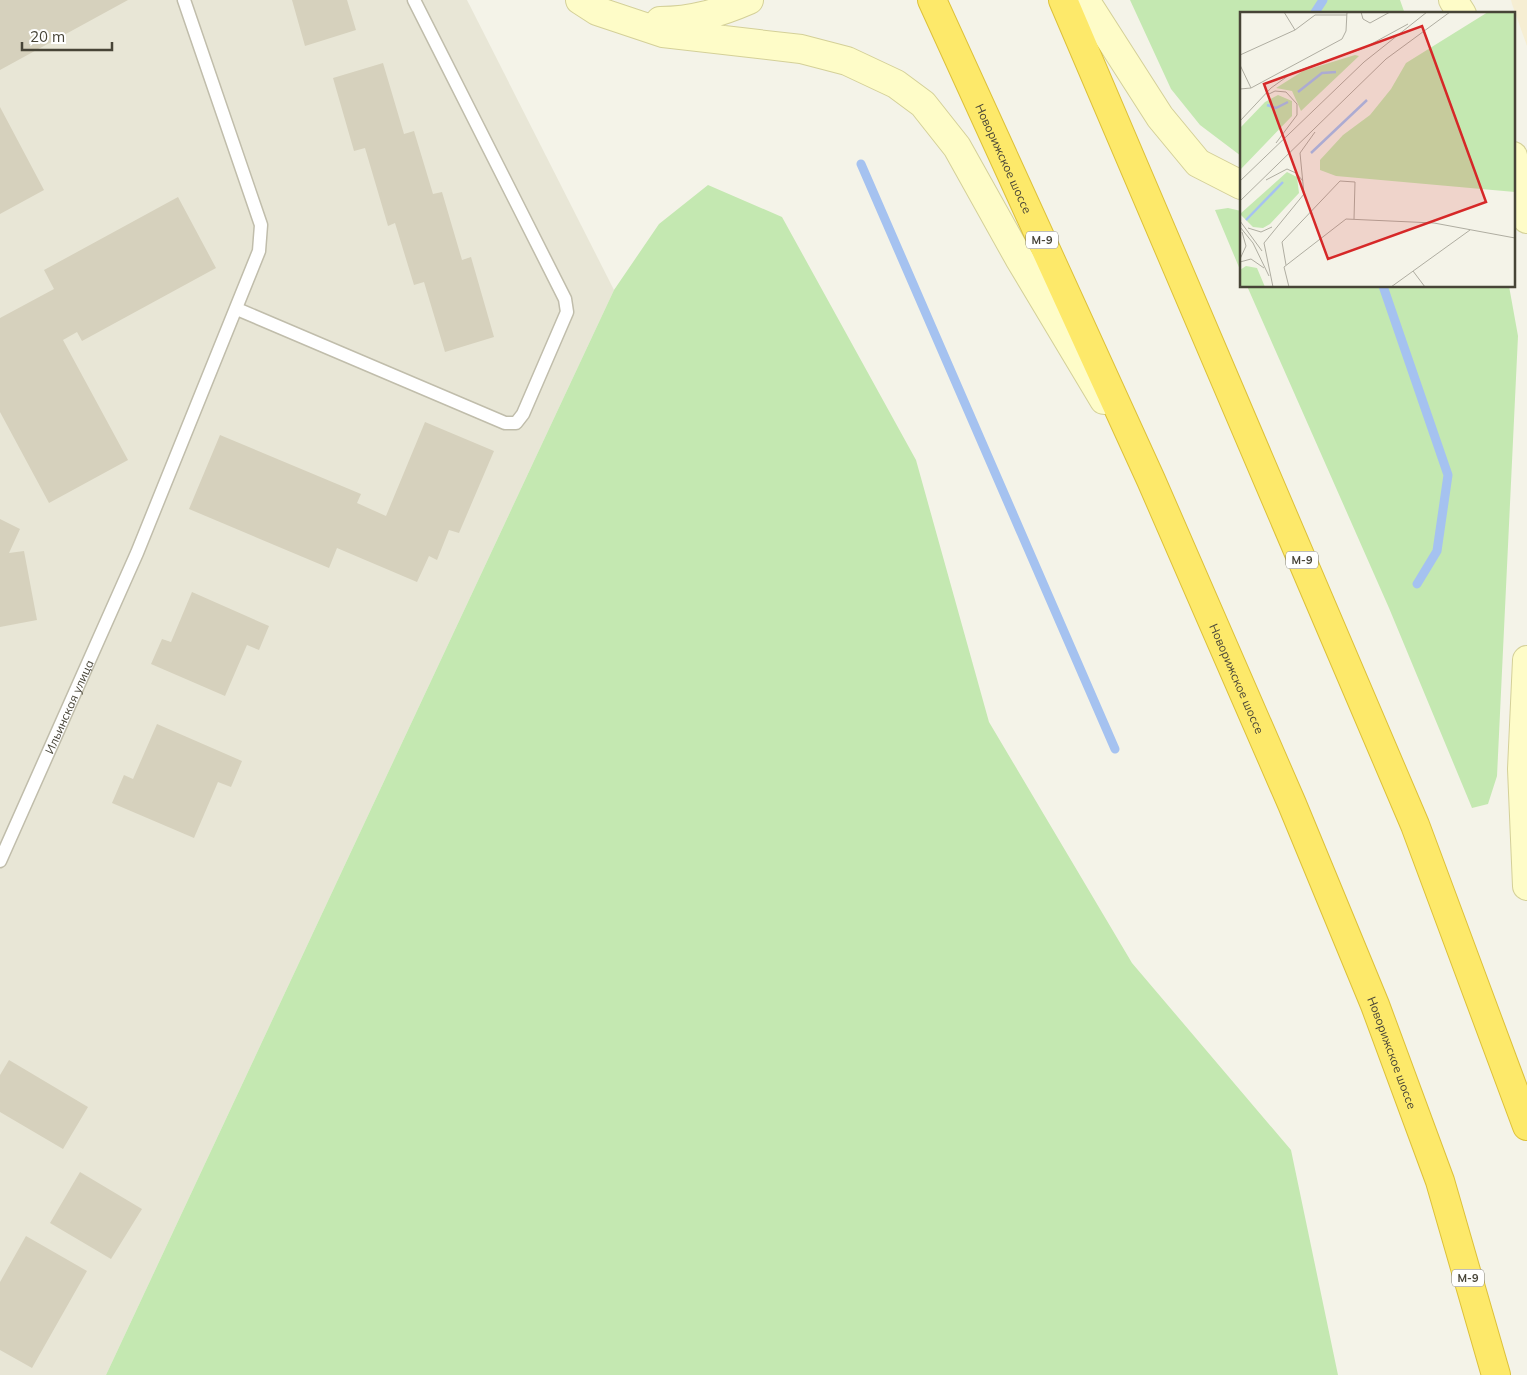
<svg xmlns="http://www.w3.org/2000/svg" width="1527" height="1375" viewBox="0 0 1527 1375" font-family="Mulish,sans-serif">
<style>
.residential{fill:#e8e6d6}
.commercial{fill:#f6eed3}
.green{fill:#c4e8b1}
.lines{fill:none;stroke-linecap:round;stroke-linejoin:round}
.stream{stroke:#a5c2f0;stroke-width:9}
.building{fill:#d6d1bd}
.lane-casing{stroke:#c0bdab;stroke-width:15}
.secondary-casing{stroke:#d4d098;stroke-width:30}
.highway-casing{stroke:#ddc139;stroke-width:30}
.lane{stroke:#fff;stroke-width:12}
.secondary{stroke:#fefcc8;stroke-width:28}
.highway{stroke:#fde96a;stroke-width:28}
.labels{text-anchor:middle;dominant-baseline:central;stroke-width:4;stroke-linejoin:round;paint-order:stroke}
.shield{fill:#fff;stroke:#7e7c73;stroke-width:1}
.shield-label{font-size:11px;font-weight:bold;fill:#474437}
.street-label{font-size:12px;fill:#474437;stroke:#fff}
.inset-river{fill:none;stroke:#a5c2f0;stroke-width:2.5}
.inset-road{fill:none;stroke:#afada1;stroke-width:1}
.view{fill:#d62828;fill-opacity:0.15;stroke:#d62828;stroke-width:2.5}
.inset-edge{fill:none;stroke:#474437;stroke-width:2.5}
</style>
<rect width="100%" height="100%" fill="#f4f3e8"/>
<path class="residential" d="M0 0H467L614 290 106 1375H0Z"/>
<path class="commercial" d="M1511 0H1527V46L1512 4Z"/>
<path class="green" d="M1130 0H1400L1405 14H1241V156L1200 125 1171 89Z
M708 185 782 217 916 460 989 722 1132 963 1291 1150 1338 1375H106L614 290 659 224Z
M1228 208 1241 211V272L1215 210Z
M1247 286H1509L1518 336 1497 776 1488 804 1472 808 1389 608Z"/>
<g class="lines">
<path class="stream" d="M1314 14 1323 0
M861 164 1115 749
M1383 286 1448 475 1437 551 1417 584"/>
</g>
<path class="building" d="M0 0H128L0 70Z
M292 0H347L356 30 305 46Z
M383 63 404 134 414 131 433 194 442 192 462 260 471 257 494 337 445 352 424 282 414 285 395 223 388 226 365 148 354 151 333 78Z
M0 107 44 190 0 214Z
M178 197 216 268 82 341 77 332 63 340 128 460 49 503 0 412V318L54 289 44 270Z
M425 422 494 451 459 533 449 530 437 560 429 556 417 582 337 548 329 568 189 509 220 435 361 494 357 503 386 516Z
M0 519 20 529 9 553 24 551 37 620 0 627Z
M192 592 269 626 259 650 247 645 225 696 151 664 162 639 171 642Z
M157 724 242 761 231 787 218 782 194 838 112 803 124 775 133 779Z
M9 1060 88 1107 63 1149 0 1112V1075Z
M80 1172 142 1209 111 1259 50 1223Z
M26 1236 87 1271 32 1368 0 1350V1282Z"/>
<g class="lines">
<defs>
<g id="lane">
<path d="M237 309 505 423H516L523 414 567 312 565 299 414 0"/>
<path id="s1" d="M0 861 137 553 259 251 261 225 184 0"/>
</g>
<path id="secondary" d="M580 0 597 11 663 33 801 49 847 61 896 84 923 104 957 147 1019 258 1104 400
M1085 0 1160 117 1198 163 1241 185
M1453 0 1462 14
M660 21C692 21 719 13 749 0
M1513 156 1527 219
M1527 660 1522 769 1527 886"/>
<g id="highway">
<path id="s2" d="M932 0 1151 480 1292 804 1375 1005 1440 1181 1496 1375"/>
<path d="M1063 0 1415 825 1527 1126"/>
</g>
</defs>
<use href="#lane" class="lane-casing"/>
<use href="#secondary" class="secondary-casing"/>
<use href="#highway" class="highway-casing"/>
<use href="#lane" class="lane"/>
<use href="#secondary" class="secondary"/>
<use href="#highway" class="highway"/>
</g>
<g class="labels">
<g class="shield">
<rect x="1026" y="231.5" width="32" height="17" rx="4"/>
<rect x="1286" y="551.5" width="32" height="17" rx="4"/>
<rect x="1452" y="1269.5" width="32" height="17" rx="4"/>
</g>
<g class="shield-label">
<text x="1042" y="240">М-9</text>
<text x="1302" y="560">М-9</text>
<text x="1468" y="1278">М-9</text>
</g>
<g class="street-label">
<text stroke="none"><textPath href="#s2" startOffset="174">Новорижское шоссе</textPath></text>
<text stroke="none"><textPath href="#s2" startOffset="744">Новорижское шоссе</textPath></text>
<text stroke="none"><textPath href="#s1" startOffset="169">Ильинская улица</textPath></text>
<text stroke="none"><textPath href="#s2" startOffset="1149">Новорижское шоссе</textPath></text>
</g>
</g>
<g transform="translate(1240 12)">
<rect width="275" height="275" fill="#f4f3e8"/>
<path d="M248 0H275V180L96 164 80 158V148L103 123 130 103 151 77 166 51ZM115 43 119 44 61 99 52 79 36 76 63 59ZM38 83 52 89V104L0 158V116L25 90ZM47 160 57 165 59 181 30 212 23 216 13 215 0 202ZM6 254 17 256 25 275H0V258Z" fill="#c4e8b1"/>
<path class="inset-river" d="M58 80 82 61 96 60M27 93 36 96 48 90M71 141 127 88M6 208 43 170"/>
<path class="inset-road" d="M44 0 55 18M121 0 123 7 130 11 150 0M0 43 55 18 75 3H107M0 53 11 76M0 77 11 76 102 27 106 19 107 0M27 83 35 79 46 80 57 92V103L36 131M0 109 31 76 52 61 124 36 168 12M26 168 47 157 56 161 63 169M0 169 124 50 187 0M0 189 146 47 210 0M0 209 22 239M0 215 13 231 29 264M8 216 21 220 32 215M0 247 6 234 2 220M0 250 11 247 24 256M46 253 42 230 100 169 115 170 114 207M173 259 185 275M33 275 24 231 64 182 60 141 75 120M49 275 44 255 106 207 194 211 275 226M151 275 230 218"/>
<path class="view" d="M182 14 246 190 88 247 24 72Z"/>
<rect width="275" height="275" class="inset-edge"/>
</g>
<path d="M22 42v8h90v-8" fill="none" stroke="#474437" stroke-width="2.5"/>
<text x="30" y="42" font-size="15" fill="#474437" stroke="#ffffff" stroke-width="4" paint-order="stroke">20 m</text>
</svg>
